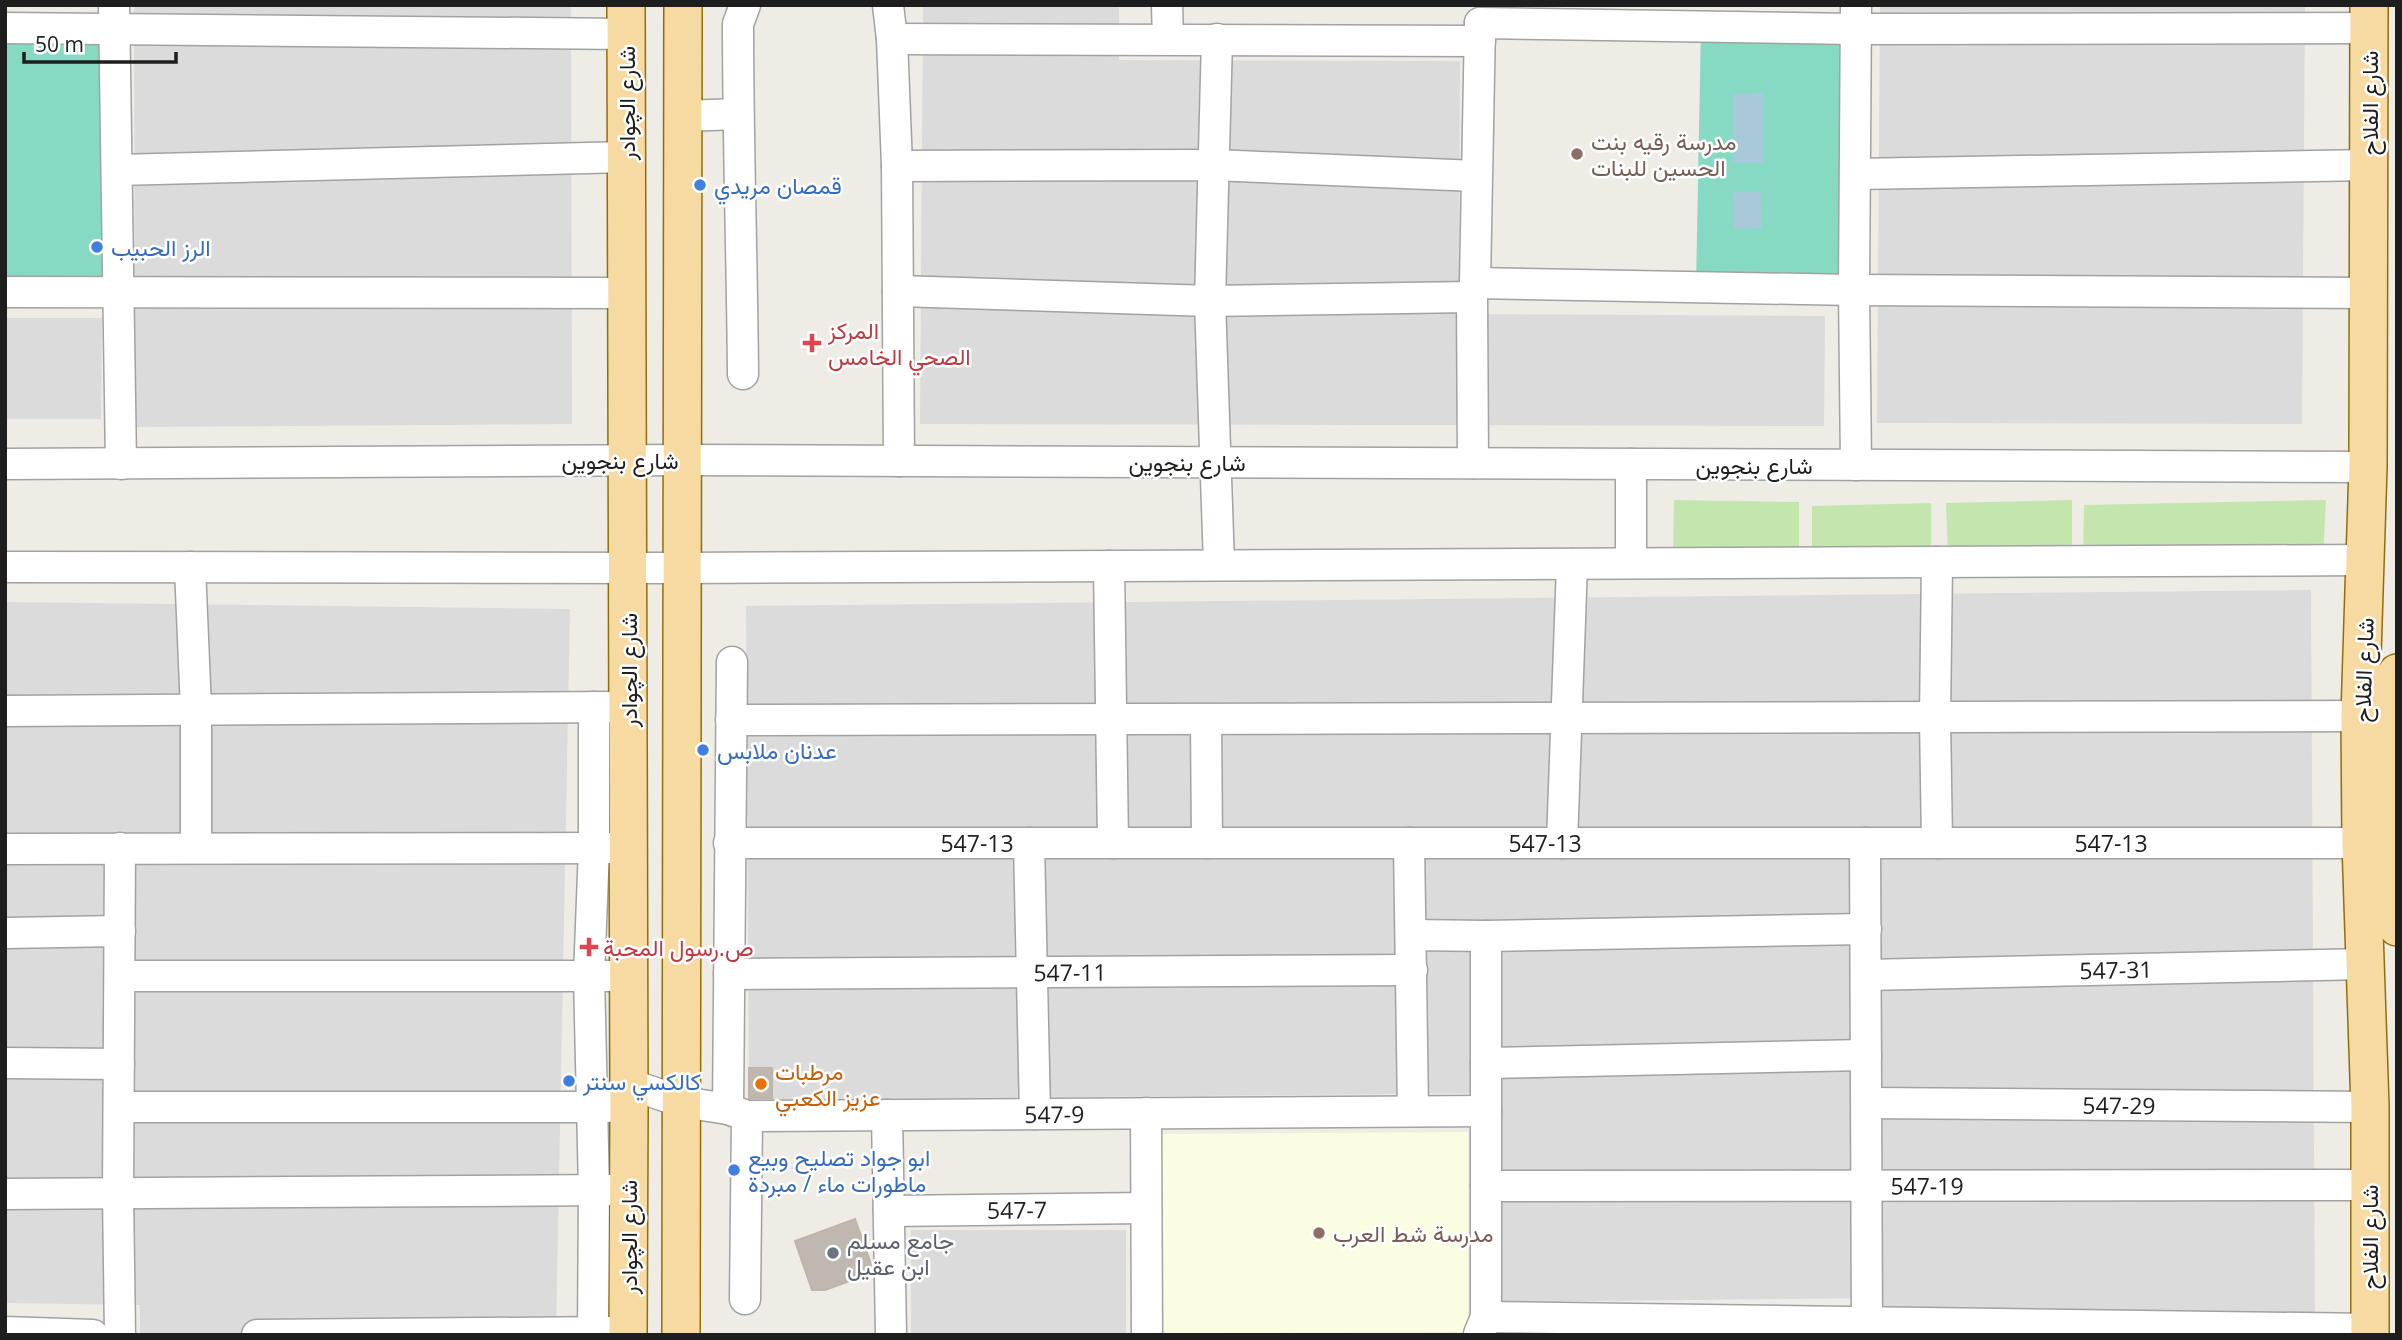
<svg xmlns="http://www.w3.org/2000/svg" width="2402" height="1340" viewBox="0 0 2402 1340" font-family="'Open Sans',Vazirmatn,sans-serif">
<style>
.residential{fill:#dcdbdb}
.education{fill:#fafddf}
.grass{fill:#c3e6ad}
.pitch{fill:#86d9c2}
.water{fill:#a7c9da}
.building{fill:#bfb8b1;stroke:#bfb4a8;stroke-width:2}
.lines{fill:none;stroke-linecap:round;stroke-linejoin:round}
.minor-casing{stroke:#a2a2a2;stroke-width:33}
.major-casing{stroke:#8f7008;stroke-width:40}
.minor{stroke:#fff;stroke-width:30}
.major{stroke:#f6daa1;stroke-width:37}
.education-dot{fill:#8d6e63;stroke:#fff;stroke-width:2.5}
.shop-dot{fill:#3f7fe0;stroke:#fff;stroke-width:2.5}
.health-dot{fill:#e0444e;stroke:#fff;stroke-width:2.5}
.food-dot{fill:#e8710a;stroke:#fff;stroke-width:2.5}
.worship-dot{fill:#6b7280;stroke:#fff;stroke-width:2.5}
.labels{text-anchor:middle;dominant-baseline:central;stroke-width:5;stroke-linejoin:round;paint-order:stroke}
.street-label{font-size:23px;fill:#1e1e1e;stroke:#fff}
.education-label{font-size:23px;fill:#785e54;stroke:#fff;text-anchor:start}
.shop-label{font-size:23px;fill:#366cbe;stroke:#fff;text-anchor:start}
.health-label{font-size:23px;fill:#be3a42;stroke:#fff;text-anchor:start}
.food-label{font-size:23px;fill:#c56008;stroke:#fff;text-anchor:start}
.worship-label{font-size:23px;fill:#5b616d;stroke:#fff;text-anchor:start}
</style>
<rect width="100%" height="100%" fill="#eeece4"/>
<path class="residential" d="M5 5H571L572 424 135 427 134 7H5Z
M923 5H1119V60L1460 61 1459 314 1825 316 1824 426 920 424Z
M1880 5H2305L2302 424 1877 423Z
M5 318H102L101 419H5Z
M2311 590 2315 1335H1884L1883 1298 1501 1302 1500 1093 749 1100 746 606Z
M5 602 570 609 556 1335H140V1305L5 1303Z
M911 1230H1126V1335H911Z"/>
<path class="education" d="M1468 1132V1332L1162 1333 1160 1134Z"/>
<path class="grass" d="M1674 500 1799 502V557L1673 556Z
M2072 500V556H1948L1946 503Z
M2326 500 2323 558 2083 556 2084 505Z
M1931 503V554L1812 556V506Z"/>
<path class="pitch" d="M1701 27 1856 29 1854 290 1696 286Z
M115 30 119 292H5V31Z"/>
<path class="water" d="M1764 93V163H1733V94Z
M1761 191 1762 228 1734 229 1733 192Z"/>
<path class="building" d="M749 1068H772V1098H749Z
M855 1219 871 1264 869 1274 825 1290H812L795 1241Z"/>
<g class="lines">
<defs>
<g id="minor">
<path d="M114 5 121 464"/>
<path d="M888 5 892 39 897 166 899 461"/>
<path d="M1167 5 1168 39"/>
<path d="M1856 5 1854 290 1856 465"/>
<path d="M1480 23 1856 29 2369 28"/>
<path d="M5 28 626 34"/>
<path d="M892 39 1480 41"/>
<path d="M1217 39 1210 301 1219 565"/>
<path d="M683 116 738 114"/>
<path d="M897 166 1213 165 1476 176"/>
<path d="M117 170 627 157"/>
<path d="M1856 174 2369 165"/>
<path d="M1475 283 1854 290 2369 293"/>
<path d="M898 291 1210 301 1472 297"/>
<path d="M5 292 627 293"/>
<path d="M743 374C742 257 738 141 738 24L745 5"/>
<path d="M1473 463 1472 297 1475 283 1480 23"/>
<path d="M5 464 683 460 2368 467"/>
<path d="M1631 464V563"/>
<path d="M1937 562 1935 718 1937 843"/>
<path d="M1109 566 1113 843"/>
<path d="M5 567 682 568 2367 560"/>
<path d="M190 567 196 710V848"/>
<path d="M5 711 614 707"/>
<path d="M731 720 2360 716"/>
<path d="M1206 720 1207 843"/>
<path id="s1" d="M729 843H2361"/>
<path d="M1029 843 1035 1114"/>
<path d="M1409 843 1413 1111"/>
<path d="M1562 843 1572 564"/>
<path d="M1865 843 1867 1335"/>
<path d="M5 849 614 848"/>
<path d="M5 933 120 931"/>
<path d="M1412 935 1486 936 1866 929"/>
<path id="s2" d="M729 974 1412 970"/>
<path id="s3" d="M1866 975 2366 964"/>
<path d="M120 976H609"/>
<path d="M5 1063 119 1064"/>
<path d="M1486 1063 1866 1055"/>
<path id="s4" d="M629 1084 682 1102 728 1109 747 1116 1486 1111"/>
<path id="s5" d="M1867 1103 2370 1107"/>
<path d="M119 1107H608"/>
<path d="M728 1109 732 662"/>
<path d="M1146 1113 1147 1335"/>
<path d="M887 1115 891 1335"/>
<path id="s6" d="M1486 1186 2369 1185"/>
<path d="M5 1194 614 1190"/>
<path id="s7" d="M889 1211 1146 1208"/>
<path d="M745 1299 747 1116"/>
<path d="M1486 1317 2370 1329"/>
<path d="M5 1332 93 1335"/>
<path d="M1479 1334 1486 1317V936"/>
<path d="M120 1335 118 1194 120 848"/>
<path d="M257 1335 614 1332"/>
<path d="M593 1335 594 1190 589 976 594 848V707"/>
</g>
<path id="major" d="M626 5 629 1107 628 1335
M2369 5 2368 467 2360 716 2361 843 2370 1107V1335
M2397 673 2394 728 2397 927
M681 1335 683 5"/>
</defs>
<use href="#minor" class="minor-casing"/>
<use href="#major" class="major-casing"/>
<use href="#minor" class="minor"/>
<use href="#major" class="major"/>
</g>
<g class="education-dot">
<circle cx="1577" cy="154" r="7"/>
<circle cx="1319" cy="1233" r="7"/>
</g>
<g class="shop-dot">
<circle cx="700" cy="185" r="7"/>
<circle cx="97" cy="247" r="7"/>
<circle cx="703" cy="750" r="7"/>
<circle cx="569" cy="1081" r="7"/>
<circle cx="734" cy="1170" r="7"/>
</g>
<g class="health-dot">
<path d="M808.5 332.5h7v7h7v7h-7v7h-7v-7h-7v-7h7z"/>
<path d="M585.5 936.5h7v7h7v7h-7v7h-7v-7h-7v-7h7z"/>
</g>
<circle class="food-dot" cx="761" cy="1084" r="7"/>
<circle class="worship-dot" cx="833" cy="1253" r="7"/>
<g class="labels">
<g class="street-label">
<text transform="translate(626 103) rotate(-90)">شارع الچوادر</text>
<text transform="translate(2369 103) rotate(-90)">شارع الفلاح</text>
<text x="620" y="460">شارع بنجوين</text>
<text x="1187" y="462">شارع بنجوين</text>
<text x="1754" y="465">شارع بنجوين</text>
<text transform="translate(628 670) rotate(-90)">شارع الچوادر</text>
<text transform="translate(2363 670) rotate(-88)">شارع الفلاح</text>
<text stroke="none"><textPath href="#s1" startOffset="248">547-13</textPath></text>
<text stroke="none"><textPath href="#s1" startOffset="816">547-13</textPath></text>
<text stroke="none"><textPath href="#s1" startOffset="1382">547-13</textPath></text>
<text stroke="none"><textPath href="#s3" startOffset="250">547-31</textPath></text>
<text stroke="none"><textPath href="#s2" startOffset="341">547-11</textPath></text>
<text stroke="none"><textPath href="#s5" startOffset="252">547-29</textPath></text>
<text stroke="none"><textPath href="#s4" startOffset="430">547-9</textPath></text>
<text stroke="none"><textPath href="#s6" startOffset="441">547-19</textPath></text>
<text stroke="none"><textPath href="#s7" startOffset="128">547-7</textPath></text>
<text transform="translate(628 1237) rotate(-90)">شارع الچوادر</text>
<text transform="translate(2369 1237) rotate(-90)">شارع الفلاح</text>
</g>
<g class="education-label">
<text x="1591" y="141">مدرسة رقيه بنت<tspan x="1591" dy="26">الحسين للبنات</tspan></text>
<text x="1333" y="1233">مدرسة شط العرب</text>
</g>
<g class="shop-label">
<text x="714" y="185">قمصان مريدي</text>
<text x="111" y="247">الرز الحبيب</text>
<text x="717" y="750">عدنان ملابس</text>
<text x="583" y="1081">كالكسي سنتر</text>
<text x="748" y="1157">ابو جواد تصليح وبيع<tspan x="748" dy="26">ماطورات ماء / مبردة</tspan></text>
</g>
<g class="health-label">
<text x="828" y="330">المركز<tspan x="828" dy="26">الصحي الخامس</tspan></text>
<text x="603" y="947">ص.رسول المحبة</text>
</g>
<g class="food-label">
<text x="775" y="1071">مرطبات<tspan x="775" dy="26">عزيز الكعبي</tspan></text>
</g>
<g class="worship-label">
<text x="847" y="1240">جامع مسلم<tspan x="847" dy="26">ابن عقيل</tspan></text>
</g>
</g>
<rect width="2402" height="1340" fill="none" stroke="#1e1e1e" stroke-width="14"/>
<path d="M24 52v10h152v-10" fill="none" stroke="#1e1e1e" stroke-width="3.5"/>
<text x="35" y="52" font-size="21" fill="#1e1e1e" stroke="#ffffff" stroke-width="5" paint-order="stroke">50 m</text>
</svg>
